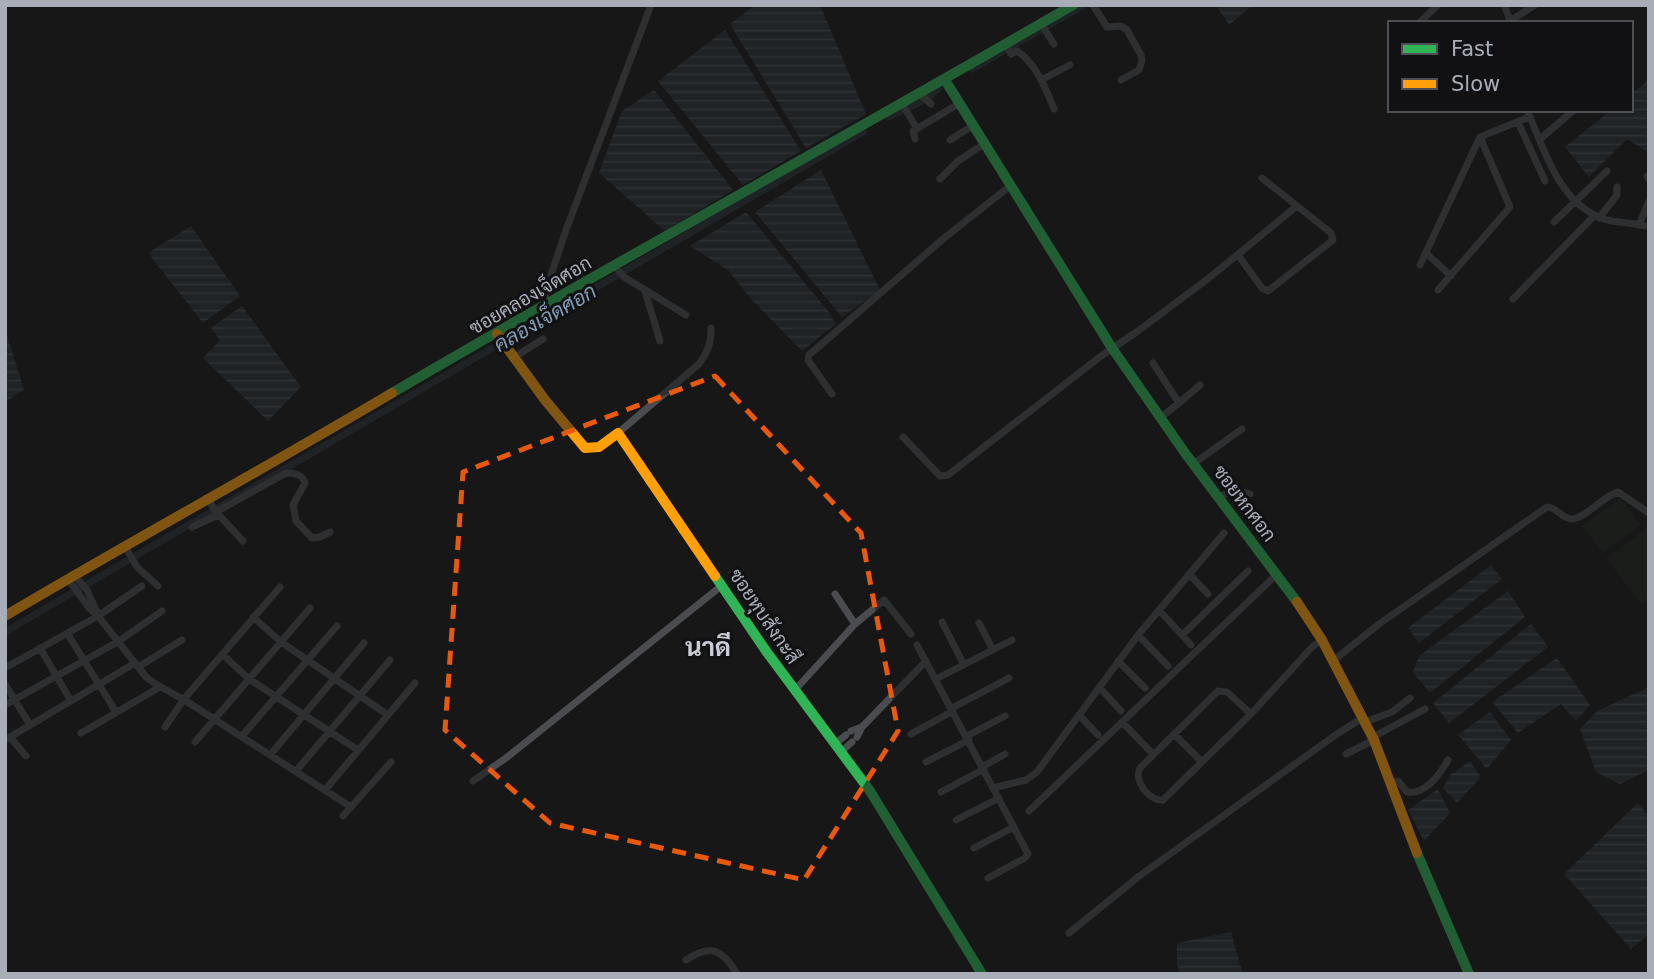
<svg xmlns="http://www.w3.org/2000/svg" width="1654" height="979" viewBox="0 0 1654 979" font-family="'DejaVu Sans',Sarabun,sans-serif">
<style>
.park{fill:#1d241e}
.water{fill:url(#water-rules)}
.lines{fill:none;stroke-linecap:round;stroke-linejoin:round}
.canal{stroke:#2a3239;stroke-width:7}
.street{stroke:#4b4c50;stroke-width:7}
.fast{stroke:#30b455;stroke-width:10}
.slow{stroke:#ff9f0a;stroke-width:10}
.marked{fill:none;stroke:#e8590c;stroke-width:5;stroke-dasharray:14 9;stroke-linejoin:round}
.labels{text-anchor:middle;dominant-baseline:central;stroke-width:6;stroke-linejoin:round;paint-order:stroke}
.street-label{font-size:19px;fill:#a8adb8;stroke:#111113}
.water-label{font-size:21px;font-style:italic;fill:#7f9bb3;stroke:#111113}
.district-label{font-size:26px;font-weight:bold;fill:#c9ccd4;stroke:#111113}
</style>
<defs>
<pattern id="water-rules" width="6" height="5" patternUnits="userSpaceOnUse" patternTransform="scale(1.75)"><rect width="6" height="5" fill="#2a3239"/><path d="M0 2.5h6" fill="none" stroke="#464d54"/></pattern>
</defs>
<rect width="100%" height="100%" fill="#171717"/>
<path class="park" d="M1620 498 1641 525 1603 553 1582 526Z
M1649 527V598L1641 604 1606 558Z"/>
<path class="water" d="M755 5H820L866 114 806 148 730 24Z
M1216 5H1253L1229 25Z
M725 30 801 151 743 185 658 81Z
M1649 80V153L1627 139 1589 177 1565 147 1611 110H1631V94Z
M654 90 733 190 665 231 599 173 622 111Z
M821 170 880 290 842 317 755 212Z
M746 212 828 311 836 324 802 351 752 300 728 270 690 246Z
M191 226 240 296 203 323 148 253Z
M242 306 301 387 268 421 203 358 220 340 211 328Z
M5 329 24 390 5 402Z
M1491 565 1502 579 1419 643 1408 628Z
M1508 591 1525 617 1430 693 1413 672 1419 656Z
M1531 624 1548 647 1449 723 1433 703Z
M1557 658 1590 705 1576 721 1561 704 1518 733 1492 702Z
M1649 687V770L1620 784 1596 772 1580 729 1597 711Z
M1490 712 1511 740 1487 769 1458 735Z
M1470 761 1481 777 1457 803 1443 788 1450 775Z
M1438 789 1450 813 1424 841 1408 810Z
M1638 803 1649 817V934L1631 949 1564 874Z
M1231 932 1243 974H1180L1177 964V943Z"/>
<g class="lines">
<path class="canal" d="M972 69 1084 5
M888 117 925 100 938 89
M5 632 863 132"/>
<path class="street" d="M1093 5 1107 27 1121 26 1127 30 1141 55 1142 61 1139 70 1121 80
M1504 5 1511 23
M1510 21 1535 5
M1419 23 1438 5
M1041 24 1054 44
M1007 46 1011 54 1017 51C1036 63 1046 89 1054 109
M1041 80 1070 65
M923 97 931 104
M904 107 917 129
M1527 110C1544 149 1558 201 1601 218 1616 224 1633 222 1649 227
M1518 122 1545 181
M915 139 913 131 955 106
M1540 139 1574 110
M950 140 969 128
M1647 176 1649 179
M940 179 958 161 984 144
M1599 218 1617 195V187
M1554 222 1607 171
M1639 225 1649 201
M1426 253 1451 276
M1238 255 1262 288 1268 291 1333 240 1331 233 1262 178
M1420 265 1480 137 1529 117
M617 269 624 277 686 315
M1438 290 1510 207 1480 137
M645 291 660 341
M1513 299 1595 215
M546 303 545 293 566 230 651 5
M513 358 543 339
M1153 363 1179 403 1160 418
M832 394 808 360 809 355 943 239 1010 186
M1179 403 1200 385
M618 433 699 364C708 352 711 343 711 328
M903 437 940 476 948 475 1101 356 1138 331 1209 278 1297 206
M1193 464 1242 429
M1218 497 1234 491 1250 494
M209 501 216 512 286 473C295 473 302 474 305 483L293 505 296 521 312 538 320 537 330 532
M216 512 243 541
M192 527 218 515
M124 545 137 567 158 586
M1189 574 1208 594
M74 575 87 590 98 615
M68 579 89 608 98 616 146 677 154 683 186 701 351 807
M835 594 855 624
M1159 610 1191 645
M253 617 281 642 388 715
M942 622 964 665
M979 623 993 650
M67 633 116 712
M1138 635 1168 666
M1182 635 1248 571
M917 645 1028 854 1025 858 988 878
M40 648 71 701
M222 654 249 679 358 750
M1118 661 1145 688
M1333 661 1379 624 1547 507C1557 507 1562 519 1572 519 1586 518 1603 496 1618 492L1649 513
M138 667 182 640
M5 668 98 616 142 586
M936 679 1012 640
M5 684 30 725
M1100 688 1121 711
M795 690 855 624 884 600 911 634
M5 705 119 641 162 611
M952 708 1009 678
M1251 714 1227 692 1218 691 1140 768C1133 781 1149 801 1163 800L1251 714 1312 647 1322 640
M1079 715 1098 735
M1122 722 1153 754
M1365 722 1392 712 1410 698
M165 727 184 699 280 587
M851 731 862 727
M81 733 160 687
M911 734 953 711
M1174 734 1202 762
M242 736 337 626
M967 736 1005 716
M10 737 26 756
M857 737 862 727 926 661
M1373 737 1425 709
M5 740 135 663
M195 742 310 608
M835 744 846 735
M841 752 852 742
M1346 754 1370 742
M270 755 364 643
M926 762 969 740
M982 767 1005 754
M296 771 390 660
M473 781 506 758 720 587
M1390 783 1398 781 1407 792C1425 795 1440 774 1448 760
M993 788 1026 780 1037 772 1138 635 1224 533
M325 790 415 683
M941 792 984 769
M1029 811 1274 577
M343 816 391 762
M956 820 999 798
M974 848 1014 827
M1069 933 1138 877 1334 736 1359 720
M686 960C711 943 723 950 737 974"/>
<path class="fast" d="M945 80 1112 348 1185 453 1297 602
M392 393C617 261 847 136 1073 5
M715 576 766 651 870 791 982 974
M1417 853 1469 974"/>
<path class="slow" d="M497 334 545 400 585 448 599 447 618 433 715 576
M1297 602 1322 640 1374 740 1417 853
M5 616C133 540 264 469 392 393"/>
</g>
<path d="M0 0H1654V979H0ZM715 376 861 533 898 731 804 880 550 823 445 730 463 472Z" fill="#171717" fill-opacity=".55" fill-rule="evenodd"/>
<path class="marked" d="M715 376 861 533 898 731 804 880 550 823 445 730 463 472Z"/>
<g class="labels">
<g class="street-label">
<text transform="translate(530 295) rotate(-30)">ซอยคลองเจ็ดศอก</text>
<text transform="translate(1245 503) rotate(53)">ซอยหกศอก</text>
<text transform="translate(765 616) rotate(56)">ซอยหุบสังกะสี</text>
</g>
<g class="water-label">
<text transform="translate(545 318) rotate(-30)">คลองเจ็ดศอก</text>
</g>
<g class="district-label">
<text x="708" y="647">นาดี</text>
</g>
</g>
<rect width="1654" height="979" fill="none" stroke="#a8adb8" stroke-width="14"/>
<rect x="1388" y="21" width="245" height="91" fill="#111113" stroke="#4d4f55" stroke-width="2"/>
<rect x="1402" y="44" width="35" height="10" fill="#30b455" stroke="#4d4f55" stroke-width="2"/>
<text x="1451" y="56" font-size="21" fill="#a8adb8">Fast</text>
<rect x="1402" y="79" width="35" height="10" fill="#ff9f0a" stroke="#4d4f55" stroke-width="2"/>
<text x="1451" y="91" font-size="21" fill="#a8adb8">Slow</text>
</svg>
